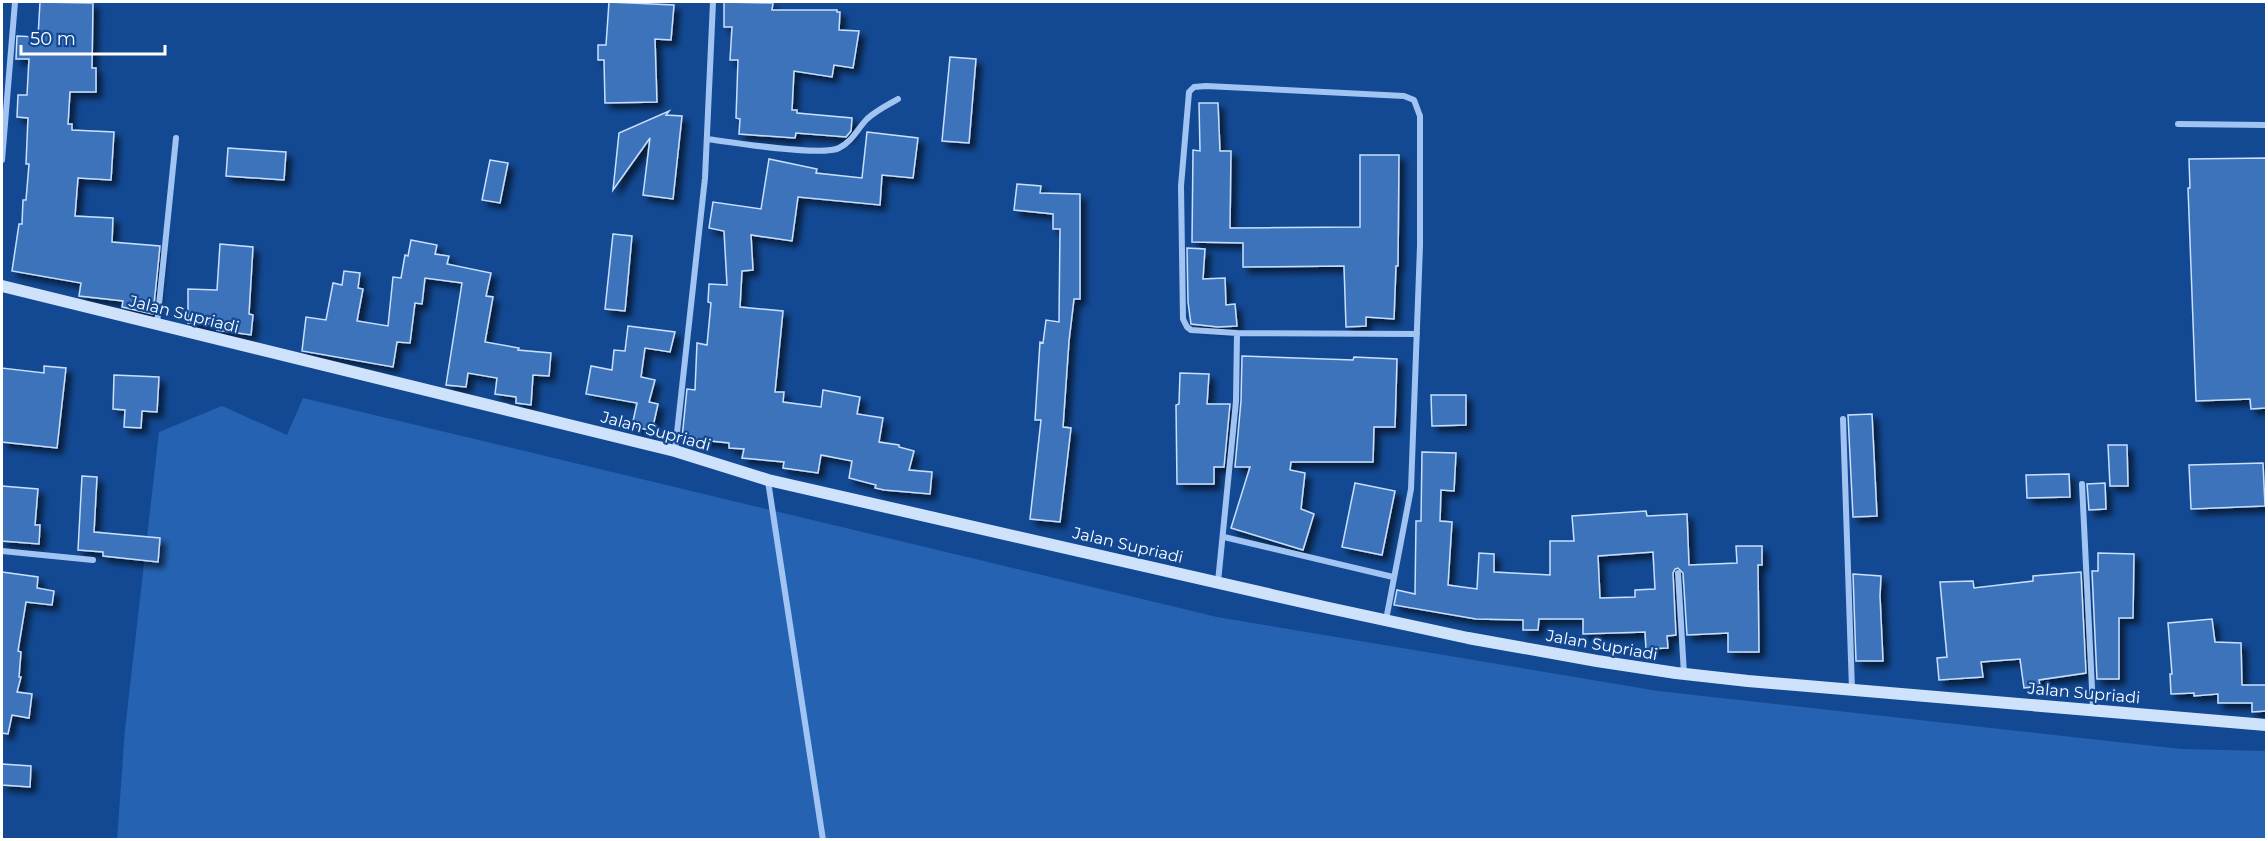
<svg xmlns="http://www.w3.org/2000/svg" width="2268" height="841" viewBox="0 0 2268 841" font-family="Montserrat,sans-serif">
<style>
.green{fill:#2563b2}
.building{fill:#3c73bb;stroke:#c8dffd;stroke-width:1.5;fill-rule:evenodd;filter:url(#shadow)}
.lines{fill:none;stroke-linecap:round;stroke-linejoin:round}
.minor{stroke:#a1c4f2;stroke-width:6}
.secondary{stroke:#cfe2fc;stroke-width:12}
.labels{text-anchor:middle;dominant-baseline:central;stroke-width:4.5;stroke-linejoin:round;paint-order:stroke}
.street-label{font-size:16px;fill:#fff;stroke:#134993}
</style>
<defs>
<filter id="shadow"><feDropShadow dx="5.5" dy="5.5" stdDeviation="3" flood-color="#0009"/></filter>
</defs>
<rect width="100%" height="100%" fill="#134993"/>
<path class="green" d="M303 398 1217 617 1658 691 2181 749 2266 751V840H117L125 730 159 432 222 406 287 435Z"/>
<path class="building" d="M40 2 93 3 92 68H96V92H70L68 124H72V130L114 132 111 180 78 178 75 216 113 218 112 242 160 246 153 314 122 307 123 301 79 296 81 283 12 271 19 224H22L23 200H26L29 164H26L28 118 17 117 18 95H27L29 59H16L17 36 38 37Z
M609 2 674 5 671 40 655 39 657 102 605 103 604 60H598V45H606Z
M724 2 773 3 772 10H837V12H840L839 30 859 31 853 68 834 65 832 77 794 71 792 110H797V113L852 118 851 131 846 137 796 133 795 138 739 134 740 119 736 118 738 60H730L732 27H724Z
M950 57 976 59 969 143 942 141Z
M1199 103H1218L1220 151H1231L1230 228 1360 227V155H1399L1398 266H1396L1394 319 1366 317V326L1346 327 1344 266 1243 267V243L1192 242 1193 150 1200 151Z
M669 111 666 115 682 116 673 199 643 195 650 138 613 190 619 133Z
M867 132 918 138 913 178 882 175 880 205 798 197 792 241 751 235 753 270 742 271 740 307 783 311 775 392H784L783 402 821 407 823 390 860 397 857 414 883 418 879 442 899 445V447L914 451 909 470 932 472 930 494 884 490 875 488 876 485 849 478 852 461 821 455 818 473 783 468 784 462 742 458 744 449 729 448V443L682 438 687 389 695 390 697 343 707 345 711 303 708 302 709 284 727 285 724 231 709 228 713 202 761 209 769 159 817 169 816 173 862 178Z
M228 148 286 152 284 180 226 176Z
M2266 158V408L2251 409 2250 399 2196 401 2188 188H2190L2189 159Z
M490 160 508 163 500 203 482 200Z
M1017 184 1041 186 1040 193 1080 194V299H1074L1069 341 1063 427 1071 428 1060 522 1030 519 1041 420H1035L1040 342 1043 343 1046 320 1059 322 1060 229H1053V214L1014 210Z
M613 234 632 236 625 311 605 309Z
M411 240 437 245 435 254 449 256 447 264 491 273 486 296 493 297 485 342 519 348 518 350 551 353 549 376 533 375 531 405 516 403V397L495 394 497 378 468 373 466 387 446 385 462 283 425 278 422 304 415 303 410 343 397 342 393 367 302 351 306 317 326 320 333 283 342 285 344 271 360 273 358 288 363 289 357 321 388 326 393 277 401 278 405 255 408 256Z
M220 244 253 247 249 314 253 315 251 335 217 330 218 324 188 323V289L217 290Z
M1187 248 1205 249 1203 279 1225 278 1226 305 1235 304 1237 326 1218 327 1191 324 1188 302Z
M628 326 675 332 670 352 645 348 641 377 655 380 649 402 658 404 652 431 632 426 637 403 586 394 591 366 612 370 614 350 625 351Z
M1242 356 1353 360 1354 357 1397 359 1395 427H1374L1373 462H1291L1290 470 1305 473 1301 509 1314 514 1303 550 1231 528 1250 467H1235L1241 401Z
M44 366 66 368 57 448 2 442V368L44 373Z
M1180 373 1209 374 1207 404H1230L1224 467H1214V484H1177L1176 405 1179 404Z
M114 375 159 377 157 412 142 411 141 428 124 427 125 410 113 409Z
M1431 395H1466V425L1432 426Z
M1872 414 1877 516 1853 517 1848 415Z
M2108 445H2127L2128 486H2110Z
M1422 452 1456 453 1454 491 1441 490 1440 521 1452 522 1448 585 1477 589 1479 553 1494 554V572L1550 575V541H1574L1572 516 1646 511 1647 516 1687 514 1689 565 1737 563 1736 546H1762V565H1758L1759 652H1728V633L1687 635 1683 573 1678 568 1675 569 1673 573 1676 635 1667 636 1668 648 1646 649 1645 632 1583 634V619H1539L1538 630H1523V620L1476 619 1394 605 1397 590 1415 594 1416 521H1421ZM1653 552 1655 589 1635 590V597L1600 598 1598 556Z
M2263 463 2265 506 2191 509 2189 465Z
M2069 474 2070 497 2027 498 2026 475Z
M82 476 97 477 94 532 160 538 158 562 103 556V552L78 550Z
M1355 483 1395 491 1382 555 1342 547Z
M2105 483 2106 509 2089 510 2087 484Z
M2 486 38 489 35 525H40L39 544 2 541Z
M2098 553 2134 554 2133 618H2119V679H2097L2092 571H2098Z
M2 572 38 577 37 588 54 591 52 605 26 602 18 651 21 652 19 677H21L17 692 32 694 29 718 12 715 8 734 2 733Z
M2081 572 2086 673 2039 680 2040 686 2024 688 2020 659 1981 662 1983 677 1939 680 1937 658 1947 657 1940 582 1973 581 1974 588 2033 581V576Z
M1853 574 1881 576 1880 596 1883 661H1856Z
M2212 619 2215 642 2241 643 2242 685H2266V711L2252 712V703H2218V694L2194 696V693L2171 694 2170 674H2172L2168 623Z
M2 764 31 766 30 787 2 785Z"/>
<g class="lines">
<path class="minor" d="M2178 124 2266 125
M707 139C731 142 822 157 839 148 852 142 858 128 867 119 877 110 888 105 898 99
M2 160 15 2
M157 324 176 138
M1237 333 1191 330 1187 327 1183 319 1181 186 1189 92 1194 87 1206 86 1404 96 1414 100 1420 116V246L1411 489 1386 620
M1843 419 1852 690
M675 451 705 178 713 2
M768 481 823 840
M2082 484 2093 709
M1224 537 1393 577
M2 551 93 560
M1678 573 1684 674
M1218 582 1236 401 1237 333 1417 334"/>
<path class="secondary" d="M2 286 675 451 768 480 1329 608 1468 638 1597 661 1676 673 1748 681 2266 725"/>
</g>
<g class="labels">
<g class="street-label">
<text transform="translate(184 314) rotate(14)">Jalan Supriadi</text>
<text transform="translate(656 431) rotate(15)">Jalan Supriadi</text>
<text transform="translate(1128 545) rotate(13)">Jalan Supriadi</text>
<text transform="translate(1602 645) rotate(10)">Jalan Supriadi</text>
<text transform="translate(2084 693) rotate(5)">Jalan Supriadi</text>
</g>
</g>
<rect width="2268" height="841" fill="none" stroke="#ffffff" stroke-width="6"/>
<path d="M21 45v9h144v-9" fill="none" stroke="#ffffff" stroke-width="3"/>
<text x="30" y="45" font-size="18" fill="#ffffff" stroke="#134993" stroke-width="4.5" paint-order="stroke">50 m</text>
</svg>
